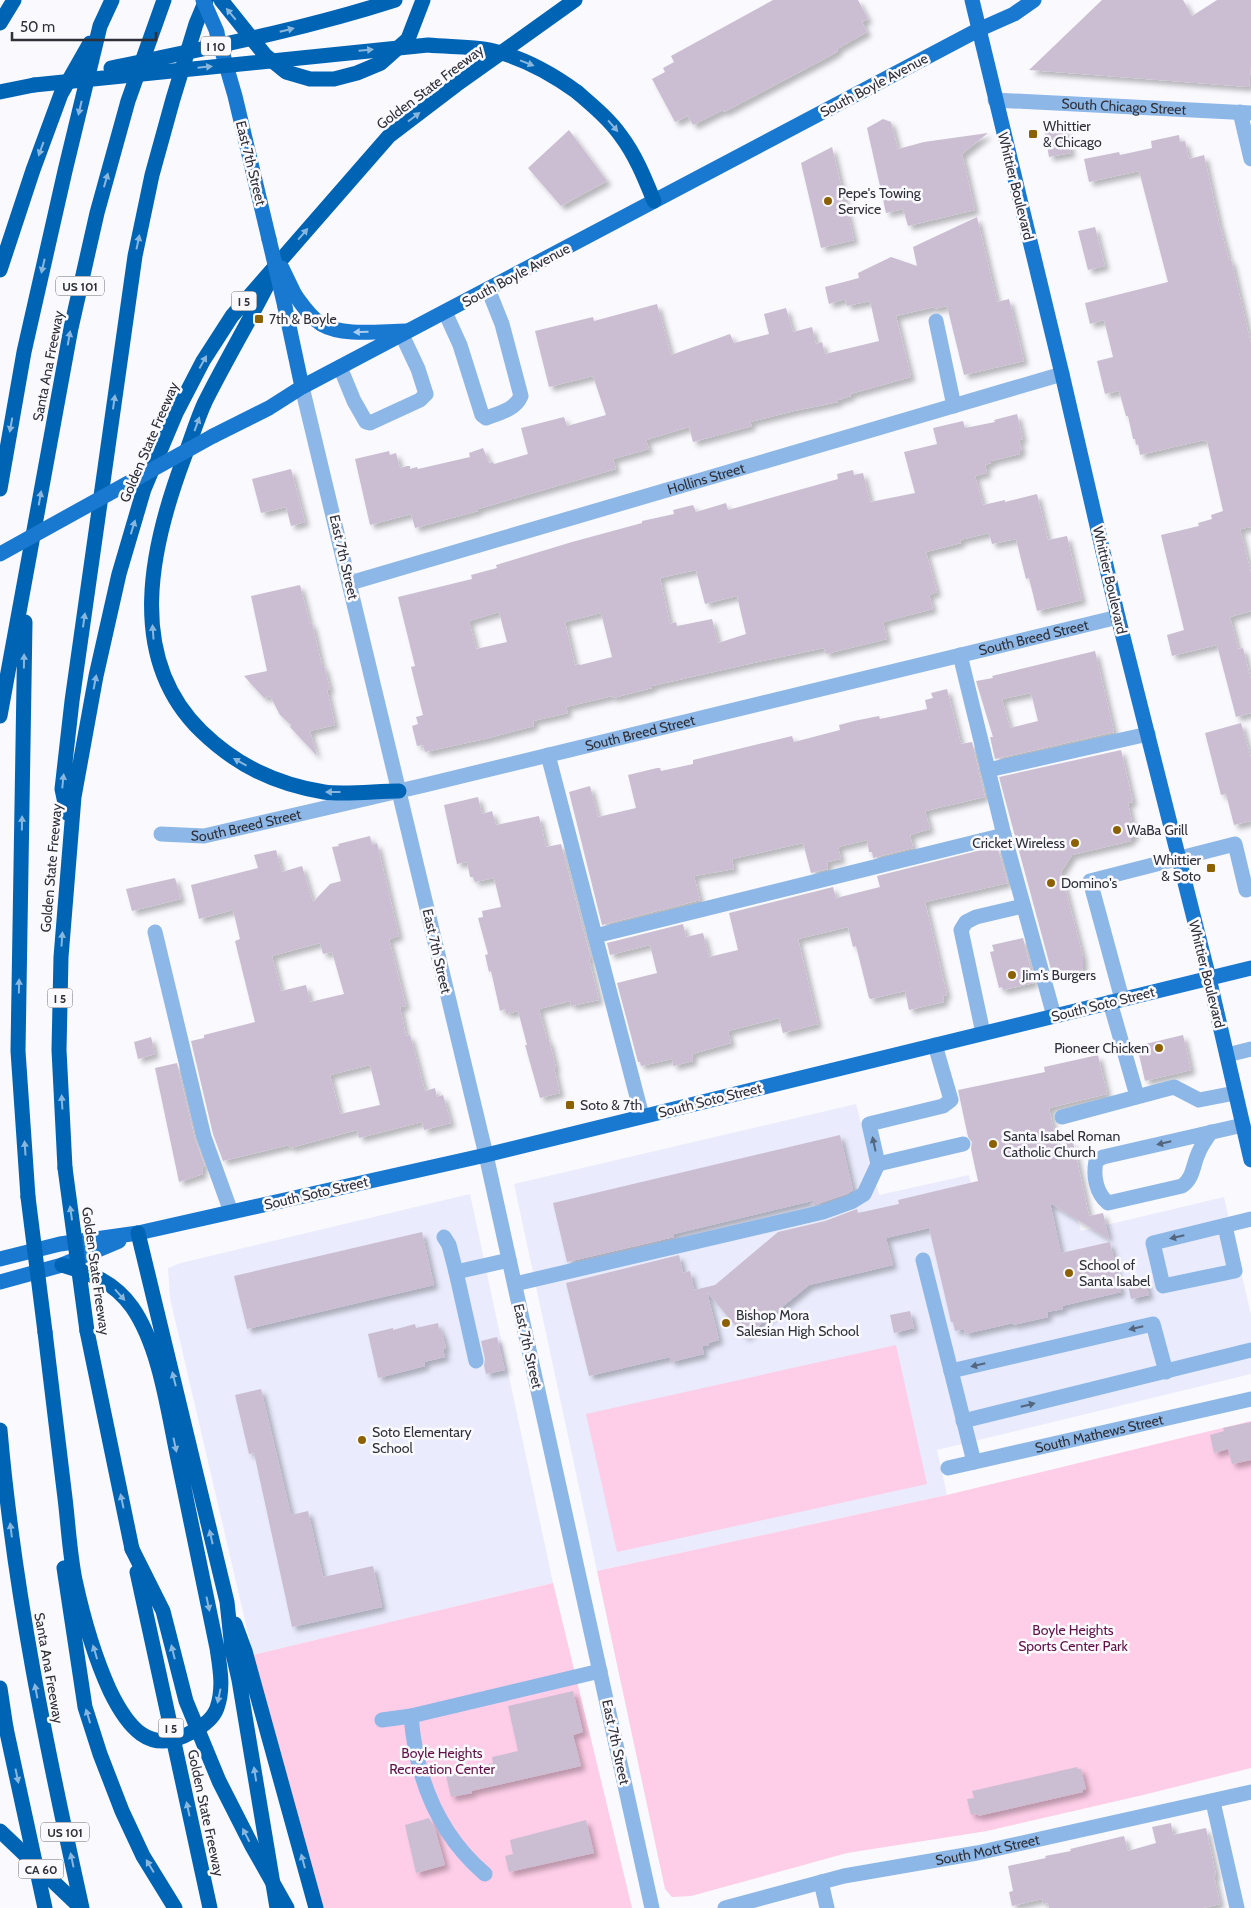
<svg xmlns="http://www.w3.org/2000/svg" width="1251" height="1908" viewBox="0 0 1251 1908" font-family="Cabin,sans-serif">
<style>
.built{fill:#eaebfd}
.green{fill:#fecde7}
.building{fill:#cbbed2;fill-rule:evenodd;filter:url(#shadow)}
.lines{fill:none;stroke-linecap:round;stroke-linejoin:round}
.minor{stroke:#8cb7e7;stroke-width:15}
.major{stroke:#1979d1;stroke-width:15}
.highway{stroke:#0064b4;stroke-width:15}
.major-bridge{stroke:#1979d1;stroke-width:15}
.highway-bridge{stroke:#0064b4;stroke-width:15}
.oneway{fill:#89b6dd}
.oneway2{fill:#abccee}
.oneway3{fill:#54667e}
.poi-dot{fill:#8c6104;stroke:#f9f9fe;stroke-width:2}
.labels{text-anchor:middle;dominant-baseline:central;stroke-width:5;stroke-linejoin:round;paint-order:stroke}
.shield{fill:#f9f9fe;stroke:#6c6c73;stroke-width:1}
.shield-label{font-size:12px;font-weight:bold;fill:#2f3038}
.street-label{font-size:14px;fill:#2f3038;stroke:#f9f9fe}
.poi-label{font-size:14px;fill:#2f3038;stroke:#f9f9fe;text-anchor:start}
.park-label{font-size:14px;fill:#621247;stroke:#f9f9fe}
</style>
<defs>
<filter id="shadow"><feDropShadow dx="4.5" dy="4.5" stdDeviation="2.5" flood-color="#0004"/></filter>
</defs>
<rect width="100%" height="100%" fill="#f9f9fe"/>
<path class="built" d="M856 1104 879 1195 969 1175 978 1212 1070 1192 1081 1231 1224 1197 1251 1315V1374L937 1450 947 1495 597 1571 514 1184Z
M470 1194 553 1583 253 1655 170 1298 168 1268 181 1263Z"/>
<path class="green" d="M896 1345 927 1484 617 1552 586 1414Z
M1251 1421V1768L1143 1795 987 1831 847 1853 691 1896 672 1897 665 1889 597 1571 947 1495Z
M553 1583 632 1908H323L267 1714 253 1655Z"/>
<path class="building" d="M773 0H858L868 19 862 22 867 32 837 49 838 51 828 57 724 112 723 110 693 125 688 116 675 122 652 79 665 72 663 68 674 62 671 56Z
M1102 0H1183L1192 16 1217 0H1251V64L1249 87 1029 70Z
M883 119 891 122 898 149 924 142 988 133 962 154 975 210 908 226 903 209 886 213 867 128Z
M1066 129 1071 153 1049 157 1045 133Z
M569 130 607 181 561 206 528 168Z
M1179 135 1180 142 1185 141 1189 159 1204 155 1219 223 1229 260 1231 259 1251 344V527L1240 529 1251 573V611L1230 617 1238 649 1243 648 1251 680V713L1236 717 1217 645 1172 656 1167 635 1184 630 1161 535 1199 526 1198 523 1212 519 1211 515 1223 511 1207 441 1204 442V440L1140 455 1138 444 1136 445 1135 439H1133L1128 416H1126L1119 391 1105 394 1097 361 1113 357 1104 320 1090 324 1085 303 1168 282 1139 171 1089 182 1084 159 1119 152 1120 155 1152 148 1151 141Z
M832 147 854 240 821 248 801 163Z
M977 217 997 302 1009 299 1024 361 964 375 947 306 934 309V307L896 316 911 377 850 394 851 396 838 400V402L794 411 750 422 752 426 693 442 689 427 646 440 649 449 613 459 616 469 478 509V511L415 528 411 514 370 525 355 459 389 451 390 455 396 453 400 468 407 466H410V469L417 467 418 469 470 457 469 453 483 448 489 463 493 462 494 464 528 454 521 428 564 417 567 426 606 415 593 376 549 387 535 331 593 317 594 321 657 304 671 355 730 334 734 343 769 334 764 314 786 308 793 332 812 327 816 344 822 342 825 354 879 341 870 301 847 306 845 299 829 304 825 287 859 278 858 273 891 257 917 266 913 247Z
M1095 227 1105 266 1088 270 1078 231Z
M1017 414 1023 439 1019 440 1022 451H1019L1020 454 991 461V463L985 465 987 473 975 476 983 505 1005 500V502L1037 494 1048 540 1067 536 1082 600 1037 611 1029 578 1026 579 1016 539 992 544 989 533 960 540 961 543 926 552 937 592 929 595 933 609 883 622 887 639 826 654 824 648 753 663 652 686V688L613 698 612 696 566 707 568 713 533 721 534 726 485 739 425 752 423 745 417 746 412 726 418 724 416 717 423 715 411 667 415 666 398 597 472 579 471 575 497 568 496 565 572 542 642 523V521L674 514 673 510 693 505 696 512 726 503 728 510 838 479 837 474 853 470 854 475 863 473 870 502 915 493 904 452 937 444 933 428 963 421 965 428 995 422 994 420ZM696 570 705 604 737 596 746 634 718 643 712 619 677 626 676 622 670 624 660 578ZM499 612 507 642 476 649 469 621ZM601 613 612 657 580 665 579 664 575 665 565 622Z
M291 469 305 522 291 526 286 507 261 513 252 479Z
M300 585 310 624 312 623 322 666H324L330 689 327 690 335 725 310 731 317 756 290 727 291 725 280 715 270 696 264 698 244 676 267 671 251 596Z
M1095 651 1114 732 995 759 990 737H993L976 681 993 678 992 676ZM1031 693 1038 721 1010 728 1002 699Z
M947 689 961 744 972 742 985 797 925 811 930 829 910 835 913 848 873 858 872 852H869L867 840 838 847 841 859 827 862 828 869 811 873 803 843 732 859 734 869 694 876 700 900 602 925 569 792 590 786 598 817 636 808 628 775 657 768H660L661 771 693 764V760L792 736 794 742 840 730 839 725 854 721 879 716 880 719 927 709 925 700 933 698 931 693Z
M1241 723 1251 758V821L1234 825 1226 794 1221 795 1205 733Z
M1121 750 1133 802 1128 803 1135 836 1130 838 1131 841 1072 855 1061 872 1083 957V969L1065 973V970L1052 973 999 777Z
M478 797 482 814 492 811 496 825 539 816 546 847 561 844 591 959H589L599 1000 571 1006 570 1001 539 1009 547 1040H549L556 1068H554L560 1093 540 1098 525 1045H527L518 1011 506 1014 505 1009 500 1011 491 971 489 972 485 955 488 954 478 918 483 917 482 911 501 907 494 878 475 882 473 877H470L467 862 457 864 444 805Z
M370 836 372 845 377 843 399 936 389 939 406 1006 400 1007 406 1036 410 1035 425 1091 435 1088 437 1097 443 1095 451 1123 424 1130 422 1122 359 1138 357 1130 290 1148 289 1145 223 1161 213 1134 191 1041 204 1038V1035L255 1022 235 941 240 939 233 910 199 919 191 885 258 868 254 855 276 850 282 872 302 866 313 902 330 884 341 881 332 847 339 846 338 844ZM320 943 323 954 332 952 344 994 310 1002 306 985 281 991 272 956ZM370 1065 380 1105 340 1114 330 1075Z
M997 846 1008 883 925 902 947 995 943 996 944 1002 909 1010 905 991 871 999 869 998 856 946 853 947 848 927 798 939 818 1024 783 1033 779 1018 728 1031 731 1043 692 1054 693 1061 673 1066 672 1059 641 1066 640 1062H638L617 983 657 973 650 945 610 955 607 943 683 924 686 937 703 933 709 957 738 950 729 913 833 887 836 898 880 887 877 876Z
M175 878 181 899 132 911 126 889Z
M1023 938 1034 983 1003 990 1002 987 999 988 990 952 994 951 992 945Z
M1183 1035 1191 1070 1145 1081 1137 1046Z
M151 1037 155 1054 138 1059 134 1042Z
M1098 1055 1107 1094 1049 1108 1057 1145 1073 1142 1089 1216 1103 1213 1109 1239 1050 1203 1061 1253 1110 1242 1121 1292 1062 1306 1063 1309 1047 1312 1048 1317 1013 1325V1323L965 1334 964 1329 955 1331 953 1322H951L929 1228 886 1238 893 1265 809 1285 745 1337 707 1292 719 1340 708 1343 709 1345 702 1346 704 1354 671 1362 670 1357 589 1376 566 1283 679 1255 683 1273 690 1271 694 1290 715 1285 778 1232 825 1221 857 1209 858 1213 899 1204 898 1200 978 1181 971 1149 972 1142 968 1137 958 1090 1045 1072 1044 1067Z
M177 1063 195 1139 205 1166 202 1167 203 1174 179 1182 155 1068Z
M840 1135 853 1190 847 1194 820 1203 810 1205 816 1200 674 1234V1237L567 1262 553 1203Z
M422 1232 434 1285 247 1329 234 1276Z
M1145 1278 1149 1295 1131 1299 1127 1282Z
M910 1311 914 1328 894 1333 890 1315Z
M438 1323 439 1330H441L446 1348 443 1349 445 1357 424 1362 425 1366 378 1378 368 1334 393 1328V1330L415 1324 416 1328Z
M497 1337 505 1370 486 1374 484 1366 485 1359 481 1341Z
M261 1389 291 1515 308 1511 323 1577 373 1566 382 1607 292 1627 254 1453 249 1454 235 1395Z
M1251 1422V1460L1232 1464 1228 1449 1214 1453 1210 1435 1224 1431 1223 1428Z
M573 1691 583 1732 573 1735 581 1766 471 1791 472 1793 451 1797 446 1776 487 1767 486 1765 493 1763 492 1757 518 1751 508 1706Z
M1077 1767 1078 1769H1081L1086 1789 1082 1790 1083 1792 978 1816V1814L971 1815 967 1799 974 1798 972 1791Z
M429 1818 435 1829 445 1865 416 1873 405 1825Z
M586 1820 594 1853 509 1872 505 1856 513 1854 510 1840Z
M1171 1823 1173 1835 1206 1828 1216 1875 1214 1876 1220 1904 1203 1908H1049L1048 1903 1043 1904 1042 1899 1012 1906 1009 1892 1013 1891 1008 1866 1046 1858 1045 1856 1071 1851 1070 1849 1124 1836 1128 1851 1156 1843 1152 1827Z"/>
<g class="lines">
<g class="minor">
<path id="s1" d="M995 100 1251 113"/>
<path d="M1240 112 1251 159"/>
<path d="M445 312 460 345 482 415 486 418C499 413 515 410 521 396L502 324 488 289"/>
<path d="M936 321 954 406"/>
<path d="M340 367 354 401 366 422 370 423 420 400 426 394 418 369 402 335"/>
<path d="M302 387 486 1155 652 1908"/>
<path id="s2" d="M350 583 1062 374"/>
<path d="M960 655 1004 835 1054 1016"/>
<path d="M548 755 642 1116"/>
<path d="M988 770 1148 734"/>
<path id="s3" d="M161 834 204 836 425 785 1118 617"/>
<path d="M155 932 204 1137 231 1212"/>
<path d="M595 936 1004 835"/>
<path d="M1122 999 1090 881 1235 844 1246 890 1251 888"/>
<path d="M1110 1002 1137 1096"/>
<path d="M983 1033 961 930 966 922 976 917 1023 906"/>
<path d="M1227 1055 1251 1049"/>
<path d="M1062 1117 1174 1087 1199 1100 1235 1093"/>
<path d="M1211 1132C1206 1139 1201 1146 1198 1154 1193 1165 1193 1179 1182 1186L1108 1203C1096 1193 1093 1176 1096 1161L1103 1157 1243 1125"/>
<path d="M878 1164 963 1144"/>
<path d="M1225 1226 1235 1271 1163 1286 1153 1243 1251 1219"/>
<path d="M444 1237 449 1245 456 1272"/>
<path d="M923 1260 974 1462"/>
<path d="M515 1284 823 1212 851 1202 864 1194 878 1164 869 1124 943 1106 951 1100 935 1045"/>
<path d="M476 1361 456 1272 509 1260"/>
<path d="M951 1371 1153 1324 1166 1372"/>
<path d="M963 1421 1251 1350"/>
<path id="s4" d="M948 1468 1251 1399"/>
<path d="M411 1716C416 1777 437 1833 485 1874"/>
<path d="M382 1720 411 1716 600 1671"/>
<path d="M1213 1802 1237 1908"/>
<path d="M821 1882 827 1908"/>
<path id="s5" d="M725 1908 844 1876 977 1853 1251 1792"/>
</g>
<path class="major" d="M972 0 1062 374 1118 617 1209 978 1251 1160
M217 34 235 96 269 239
M295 295C303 306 310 317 321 324 343 337 382 331 406 331
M285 307 302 387
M213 436 269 408 302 387 978 30 1014 14 1034 0
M0 1259 60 1244 138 1233 486 1155 1251 968
M0 1282 62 1265 119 1241"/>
<path class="highway" d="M221 0 265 55 286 72 310 79H334L357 73 381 63 408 39 423 0
M0 23 14 0
M0 92 34 85
M577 92C593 106 609 119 621 136 636 156 645 179 654 201
M0 270 33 170 61 94 90 43
M271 278C250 320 226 360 205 402 197 419 191 440 184 458 151 546 125 657 201 731 236 765 275 784 324 792 344 795 377 791 399 791
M0 489 24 352 65 171 100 26 112 0
M25 622 18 1051 28 1197
M0 716 71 328 97 213 128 101 164 0
M67 813 62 789 72 701 135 256 152 175 173 99 196 24 206 0
M65 1168 59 1050 61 957 74 797 96 676 119 574 144 489 176 413 203 361 232 316 389 136 456 85 575 0
M138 1233 227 1602 232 1649 239 1680 277 1908
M87 1331 132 1549
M45 1332C51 1385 58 1437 64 1490 68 1519 69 1550 75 1580 83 1617 94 1656 110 1691 127 1726 149 1756 190 1733 200 1728 213 1719 217 1708 224 1688 220 1668 217 1648 204 1585 191 1522 178 1459 168 1412 160 1347 132 1307 113 1281 92 1274 62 1265
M0 1430C14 1592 47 1750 82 1908
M64 1568 85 1707 100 1754 122 1811 143 1856 175 1908
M235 1624 245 1651 316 1908
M0 1688 6 1728
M0 1831 81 1908"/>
<path class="major-bridge" d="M203 0 217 32
M269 239 285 307
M282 268 295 295
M0 554 213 436"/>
<path class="highway-bridge" d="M111 68C207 48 302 30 395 0
M34 85 428 45C448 47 470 46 490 50 522 57 551 73 577 92
M65 1168 87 1331
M28 1197 45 1332
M132 1549 163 1611 186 1701 219 1781 252 1846 287 1908
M137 1572 210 1908
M6 1728 45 1908"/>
</g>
<defs><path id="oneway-solid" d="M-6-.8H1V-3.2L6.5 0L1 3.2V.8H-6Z" transform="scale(1.25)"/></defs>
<g class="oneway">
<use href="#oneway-solid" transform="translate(231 14) rotate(-130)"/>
<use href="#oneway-solid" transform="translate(287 30) rotate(-14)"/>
<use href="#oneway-solid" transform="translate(366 50) rotate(-5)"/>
<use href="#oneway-solid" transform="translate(527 63) rotate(21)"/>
<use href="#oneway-solid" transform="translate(205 67) rotate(-6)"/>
<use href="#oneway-solid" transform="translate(80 108) rotate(103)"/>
<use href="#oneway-solid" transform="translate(414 117) rotate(-37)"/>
<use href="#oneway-solid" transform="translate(613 126) rotate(49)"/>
<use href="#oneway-solid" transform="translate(41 149) rotate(110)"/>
<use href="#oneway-solid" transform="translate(106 180) rotate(-74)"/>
<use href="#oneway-solid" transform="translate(303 234) rotate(-49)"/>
<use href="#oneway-solid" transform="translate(138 242) rotate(-78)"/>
<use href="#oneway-solid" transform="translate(43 266) rotate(103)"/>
<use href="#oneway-solid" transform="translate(69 338) rotate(-80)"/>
<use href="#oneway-solid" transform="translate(203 362) rotate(-61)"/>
<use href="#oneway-solid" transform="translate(114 402) rotate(-82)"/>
<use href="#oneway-solid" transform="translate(197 424) rotate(-70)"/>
<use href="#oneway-solid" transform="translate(11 425) rotate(100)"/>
<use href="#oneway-solid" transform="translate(40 498) rotate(-80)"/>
<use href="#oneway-solid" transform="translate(133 527) rotate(-73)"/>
<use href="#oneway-solid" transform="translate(84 620) rotate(-82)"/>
<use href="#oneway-solid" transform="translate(153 632) rotate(-94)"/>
<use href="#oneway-solid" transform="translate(24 661) rotate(-89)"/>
<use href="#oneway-solid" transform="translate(95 682) rotate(-79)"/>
<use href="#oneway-solid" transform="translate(240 762) rotate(-151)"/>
<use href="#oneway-solid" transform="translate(63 781) rotate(-84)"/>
<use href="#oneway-solid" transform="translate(333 792) rotate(180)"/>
<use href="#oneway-solid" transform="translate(22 823) rotate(-89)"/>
<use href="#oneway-solid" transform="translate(62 939) rotate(-86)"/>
<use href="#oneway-solid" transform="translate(19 986) rotate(-89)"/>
<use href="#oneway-solid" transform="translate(62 1102) rotate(-93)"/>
<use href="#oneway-solid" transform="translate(25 1148) rotate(-94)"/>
<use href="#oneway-solid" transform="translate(71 1213) rotate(-98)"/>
<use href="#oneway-solid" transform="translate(120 1295) rotate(48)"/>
<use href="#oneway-solid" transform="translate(174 1379) rotate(-104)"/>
<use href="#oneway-solid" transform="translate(175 1445) rotate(78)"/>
<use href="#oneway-solid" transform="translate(122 1501) rotate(-102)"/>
<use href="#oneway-solid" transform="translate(11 1530) rotate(-97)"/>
<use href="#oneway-solid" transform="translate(211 1537) rotate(-103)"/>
<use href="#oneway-solid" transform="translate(208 1604) rotate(78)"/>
<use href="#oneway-solid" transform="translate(95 1652) rotate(-107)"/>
<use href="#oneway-solid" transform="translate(173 1652) rotate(-104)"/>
<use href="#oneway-solid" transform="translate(36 1691) rotate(-101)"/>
<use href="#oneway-solid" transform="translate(219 1696) rotate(102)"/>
<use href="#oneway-solid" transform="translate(88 1716) rotate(-107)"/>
<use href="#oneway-solid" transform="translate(255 1774) rotate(-99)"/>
<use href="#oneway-solid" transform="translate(17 1776) rotate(78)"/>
<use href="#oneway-solid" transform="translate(188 1809) rotate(-102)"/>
<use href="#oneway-solid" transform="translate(246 1835) rotate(-117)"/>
<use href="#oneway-solid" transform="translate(72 1860) rotate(-102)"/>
<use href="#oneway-solid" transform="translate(303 1861) rotate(-105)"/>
<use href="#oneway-solid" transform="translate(150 1866) rotate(-121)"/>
</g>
<use class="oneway2" href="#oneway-solid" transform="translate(361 332) rotate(178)"/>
<g class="oneway3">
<use href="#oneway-solid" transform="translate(1164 1143) rotate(167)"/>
<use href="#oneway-solid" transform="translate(874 1144) rotate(-102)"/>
<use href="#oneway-solid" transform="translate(1177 1237) rotate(167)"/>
<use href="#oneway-solid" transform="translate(1136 1328) rotate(167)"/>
<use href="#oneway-solid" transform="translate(978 1365) rotate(167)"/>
<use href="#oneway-solid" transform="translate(1028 1405) rotate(-14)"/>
</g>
<g class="poi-dot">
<rect x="1028" y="129" width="10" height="10" rx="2.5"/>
<circle cx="828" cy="201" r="5"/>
<rect x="254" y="314" width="10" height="10" rx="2.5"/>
<circle cx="1117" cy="830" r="5"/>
<circle cx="1075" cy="843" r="5"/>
<rect x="1206" y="863" width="10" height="10" rx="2.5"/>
<circle cx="1051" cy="883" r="5"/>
<circle cx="1012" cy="975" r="5"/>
<circle cx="1159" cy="1048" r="5"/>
<rect x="565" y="1100" width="10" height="10" rx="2.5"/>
<circle cx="993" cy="1144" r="5"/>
<circle cx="1069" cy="1273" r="5"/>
<circle cx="726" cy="1323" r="5"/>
<circle cx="362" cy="1440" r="5"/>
</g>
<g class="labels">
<g class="shield">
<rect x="201" y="36.5" width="30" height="19" rx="4"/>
<rect x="56" y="276.5" width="48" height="19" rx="4"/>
<rect x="231.5" y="291.5" width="25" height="19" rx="4"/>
<rect x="47.5" y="988.5" width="25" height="19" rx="4"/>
<rect x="158.5" y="1718.5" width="25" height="19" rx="4"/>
<rect x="41" y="1822.5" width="48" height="19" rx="4"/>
<rect x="18.5" y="1859.5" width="45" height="19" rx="4"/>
</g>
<g class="shield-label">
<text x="216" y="46">I 10</text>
<text x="80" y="286">US 101</text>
<text x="244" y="301">I 5</text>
<text x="60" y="998">I 5</text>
<text x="171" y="1728">I 5</text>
<text x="65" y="1832">US 101</text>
<text x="41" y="1869">CA 60</text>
</g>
<g class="street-label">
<text transform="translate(874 85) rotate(-28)">South Boyle Avenue</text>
<text transform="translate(430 87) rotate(-37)">Golden State Freeway</text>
<text stroke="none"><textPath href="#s1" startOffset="129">South Chicago Street</textPath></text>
<text transform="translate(251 163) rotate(76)">East 7th Street</text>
<text transform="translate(1016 186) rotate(76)">Whittier Boulevard</text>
<text transform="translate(516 275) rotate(-28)">South Boyle Avenue</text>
<text transform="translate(48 366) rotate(-79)">Santa Ana Freeway</text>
<text transform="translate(149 442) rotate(-67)">Golden State Freeway</text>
<text stroke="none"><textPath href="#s2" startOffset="371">Hollins Street</textPath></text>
<text transform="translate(344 557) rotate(77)">East 7th Street</text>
<text transform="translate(1110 580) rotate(77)">Whittier Boulevard</text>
<text stroke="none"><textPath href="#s3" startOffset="896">South Breed Street</textPath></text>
<text stroke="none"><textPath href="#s3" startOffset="491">South Breed Street</textPath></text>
<text stroke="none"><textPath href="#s3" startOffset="86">South Breed Street</textPath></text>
<text transform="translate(51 868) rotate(-85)">Golden State Freeway</text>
<text transform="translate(437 951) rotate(77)">East 7th Street</text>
<text transform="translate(1207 974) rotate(76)">Whittier Boulevard</text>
<text transform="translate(1103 1004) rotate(-14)">South Soto Street</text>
<text transform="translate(710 1100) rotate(-14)">South Soto Street</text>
<text transform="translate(316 1193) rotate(-13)">South Soto Street</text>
<text transform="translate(96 1271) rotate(82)">Golden State Freeway</text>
<text transform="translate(528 1346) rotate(77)">East 7th Street</text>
<text stroke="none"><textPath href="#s4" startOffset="155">South Mathews Street</textPath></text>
<text transform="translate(49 1668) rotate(80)">Santa Ana Freeway</text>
<text transform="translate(616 1742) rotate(78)">East 7th Street</text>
<text transform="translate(206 1813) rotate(78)">Golden State Freeway</text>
<text stroke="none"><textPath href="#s5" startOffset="269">South Mott Street</textPath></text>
</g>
<g class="poi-label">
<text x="1043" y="126">Whittier<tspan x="1043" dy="16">&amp; Chicago</tspan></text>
<text x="838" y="193">Pepe's Towing<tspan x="838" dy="16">Service</tspan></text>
<text x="269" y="319">7th &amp; Boyle</text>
<text x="1127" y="830">WaBa Grill</text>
<text x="1065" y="843" text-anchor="end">Cricket Wireless</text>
<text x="1201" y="860" text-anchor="end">Whittier<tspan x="1201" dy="16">&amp; Soto</tspan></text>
<text x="1061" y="883">Domino's</text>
<text x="1022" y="975">Jim's Burgers</text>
<text x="1149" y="1048" text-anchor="end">Pioneer Chicken</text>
<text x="580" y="1105">Soto &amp; 7th</text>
<text x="1003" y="1136">Santa Isabel Roman<tspan x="1003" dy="16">Catholic Church</tspan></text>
<text x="1079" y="1265">School of<tspan x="1079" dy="16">Santa Isabel</tspan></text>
<text x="736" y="1315">Bishop Mora<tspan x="736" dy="16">Salesian High School</tspan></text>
<text x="372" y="1432">Soto Elementary<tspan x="372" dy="16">School</tspan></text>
</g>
<g class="park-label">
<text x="1073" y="1630">Boyle Heights<tspan x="1073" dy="16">Sports Center Park</tspan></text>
<text x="442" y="1753">Boyle Heights<tspan x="442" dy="16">Recreation Center</tspan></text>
</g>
</g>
<path d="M12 32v8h144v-8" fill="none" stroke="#2f3038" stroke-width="2.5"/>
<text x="20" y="32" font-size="15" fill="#2f3038" stroke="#f9f9fe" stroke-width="4" paint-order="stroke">50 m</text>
</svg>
